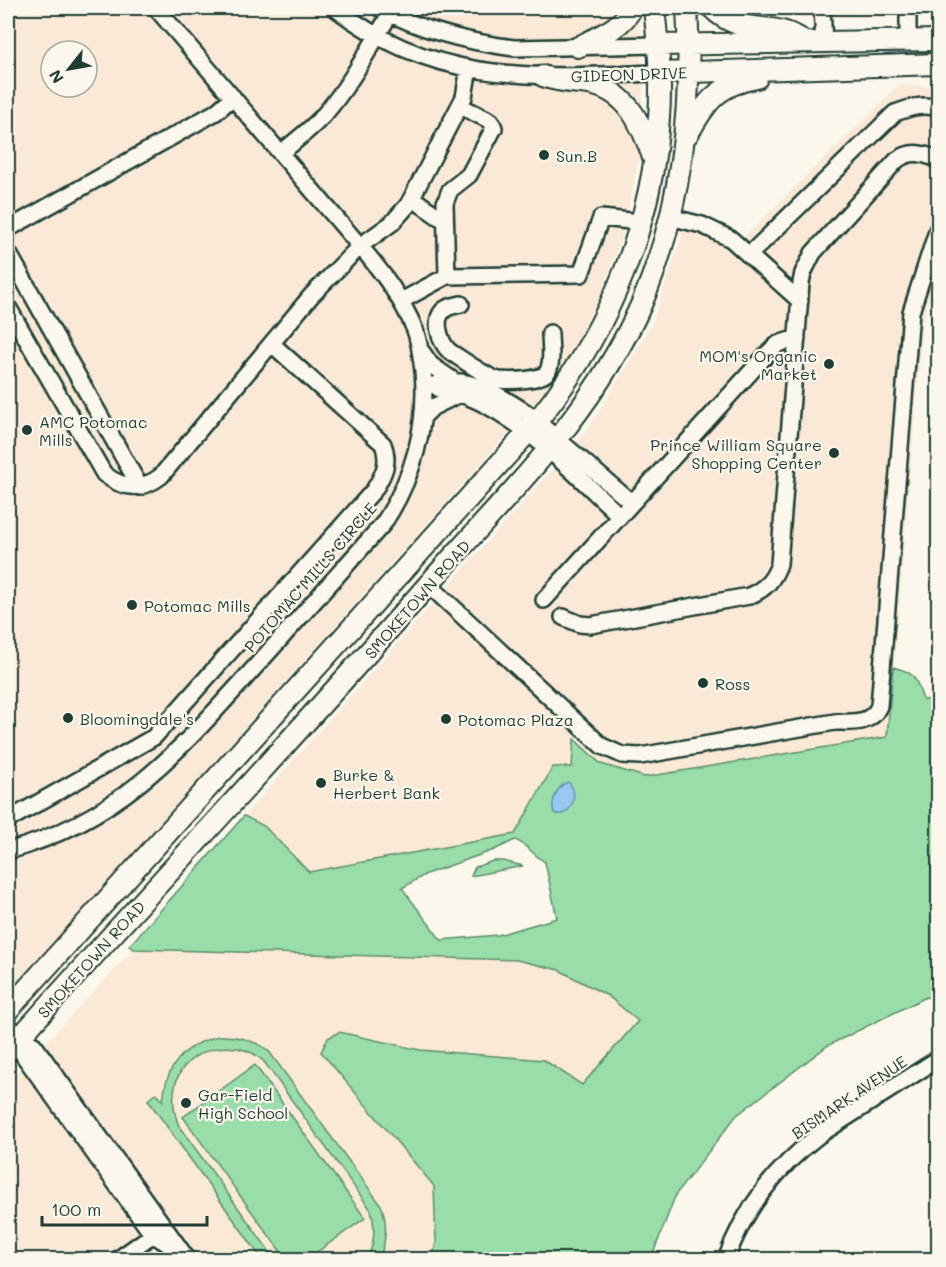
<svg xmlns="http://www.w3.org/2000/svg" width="946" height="1267" viewBox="0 0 946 1267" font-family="Mali,sans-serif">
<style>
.built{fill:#f9e9d6;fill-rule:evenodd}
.green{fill:#99dda8;stroke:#5c8d6e;stroke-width:1.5;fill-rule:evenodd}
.water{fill:#97c8f3;stroke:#6790a7;stroke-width:1.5}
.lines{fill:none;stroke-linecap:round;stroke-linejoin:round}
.minor-casing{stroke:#1f3d34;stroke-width:20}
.major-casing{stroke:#1f3d34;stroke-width:24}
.minor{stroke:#fbf7ec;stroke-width:15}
.major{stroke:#fbf7ec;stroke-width:20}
.poi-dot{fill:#1f3d34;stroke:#fbf7ec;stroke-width:2}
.labels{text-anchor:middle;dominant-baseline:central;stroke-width:4.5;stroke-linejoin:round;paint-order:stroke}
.street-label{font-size:16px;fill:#1f3d34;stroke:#fbf7ec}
.poi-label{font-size:16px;fill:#1f3d34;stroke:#fbf7ec;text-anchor:start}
</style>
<rect width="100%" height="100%" fill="#fbf7ec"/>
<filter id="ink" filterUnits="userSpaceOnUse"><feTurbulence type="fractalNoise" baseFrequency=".0167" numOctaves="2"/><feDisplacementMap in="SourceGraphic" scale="12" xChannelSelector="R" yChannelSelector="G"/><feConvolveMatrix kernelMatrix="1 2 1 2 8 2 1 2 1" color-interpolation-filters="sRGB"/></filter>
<g filter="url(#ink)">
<path class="built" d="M8 8H637L643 85 641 150 622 235 601 294 573 349 542 395 16 984 8 989ZM51 51H87V87H51Z
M728 8H938V16L749 18Z
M899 85 938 86V265L923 320 888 737 621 782 616 816 309 872 264 826 244 816 589 428 652 324 684 230 742 239Z
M134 949 517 960 559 970 608 996 639 1021 583 1085 322 1052 434 1186 436 1243 432 1259H8V1083Z"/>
<path class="green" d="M893 667C917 673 916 679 923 700L938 699V999L926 997 827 1046 736 1116 676 1194 651 1259H432L436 1243 434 1186 321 1052 328 1038 339 1032 420 1050 544 1060 582 1085 638 1021 608 996 559 970 517 960 134 949 129 946 244 816 264 826 309 872 515 834 553 767H572L574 739 601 764 645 777 887 737ZM515 840C527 844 534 856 545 862L557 918 498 935 441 940 402 888 426 874 494 850Z
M493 861H504L523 866 471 876 475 867Z
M219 1036C237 1035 253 1040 268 1050L381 1205C388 1223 386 1242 379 1259H367C375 1243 376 1228 371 1210L265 1063C244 1039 199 1043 181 1071 171 1087 172 1109 179 1126L275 1259H262L148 1100 156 1093 163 1101C166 1065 184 1045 219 1036Z
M255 1065 365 1218 307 1259H286L183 1117Z"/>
<path class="water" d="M568 782C581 793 570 820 554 813 550 802 557 786 568 782Z"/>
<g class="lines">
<defs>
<path id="minor" d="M335 8C438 87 537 77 659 73
M379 8C420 30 467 42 514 48L658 45
M822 8 824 42
M908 40V8
M281 153C295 141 310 130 323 116 350 85 369 49 390 14
M412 198 439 217 445 215
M670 217 702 225 731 239 800 301
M8 229 216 112 233 97
M8 252 140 487
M749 255 895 113C909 108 923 103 938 108
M447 276 445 203 450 190 469 175 494 128 491 121 460 106
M401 301 447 276 581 274 601 218 640 222
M461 304C457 305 451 306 447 308 431 316 440 342 449 351 460 358 488 378 499 380 509 381 543 381 548 371 553 361 550 344 550 333
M8 307 104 474C123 489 142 491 161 476L311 296 360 246 392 223 408 205 464 97 469 68
M422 352 431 365 454 381
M424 387C433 385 443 382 453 382 475 380 509 401 527 413L632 503
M439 389C504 397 572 472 620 516
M423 417 433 407 460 394
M428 584 602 746 622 755 640 756 835 722C852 722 871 725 879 706L911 312 938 228
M544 600 768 353 778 344 797 338
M563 617 580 624 591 625 749 596C765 589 773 581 779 564L801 283 803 273 813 253 897 160C912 149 923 154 938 159
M8 820 154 737 374 490C384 474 390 462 383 444L272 344
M8 851C120 820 180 750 255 667 298 620 340 572 383 524 413 479 428 426 423 371 421 357 420 343 415 330 402 298 382 272 360 246L156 8
M8 1025 19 1038 34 1045 188 1260
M19 1038 24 1056 152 1234 179 1251
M117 1260 159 1230
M726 1260C743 1210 777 1167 819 1135L938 1059"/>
<path id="major" d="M712 8C741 37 768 20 799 38
M658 45 938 40
M578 47C597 37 622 28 632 8
M659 73 938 64
M543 76C558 82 573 82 589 84 628 91 641 124 653 157
M688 134C707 101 717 85 757 78
M8 1010 527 433C602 345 652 233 659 117 662 81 658 44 654 8
M8 1051C146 895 290 743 427 586 507 494 590 419 641 305 681 213 693 107 687 8"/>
</defs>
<use href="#minor" class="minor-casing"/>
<use href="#major" class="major-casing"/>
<use href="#minor" class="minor"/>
<use href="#major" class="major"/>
</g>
</g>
<g class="poi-dot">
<circle cx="544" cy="155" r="6"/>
<circle cx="829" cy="364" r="6"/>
<circle cx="27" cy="430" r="6"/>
<circle cx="834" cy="453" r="6"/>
<circle cx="132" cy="605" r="6"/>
<circle cx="703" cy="683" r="6"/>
<circle cx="68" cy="718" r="6"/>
<circle cx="446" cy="719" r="6"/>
<circle cx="321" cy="783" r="6"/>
<circle cx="186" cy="1103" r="6"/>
</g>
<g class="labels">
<g class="street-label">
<text transform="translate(629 74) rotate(-2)">GIDEON DRIVE</text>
<text transform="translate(310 577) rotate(-49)">POTOMAC MILLS CIRCLE</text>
<text transform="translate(417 599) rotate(-49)">SMOKETOWN ROAD</text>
<text transform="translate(91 959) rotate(-48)">SMOKETOWN ROAD</text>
<text transform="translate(849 1097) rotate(-34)">BISMARK AVENUE</text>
</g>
<g class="poi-label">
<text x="556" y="155">Sun.B</text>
<text x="817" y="355" text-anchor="end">MOM's Organic<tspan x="817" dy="18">Market</tspan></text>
<text x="39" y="421">AMC Potomac<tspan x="39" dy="18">Mills</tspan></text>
<text x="822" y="444" text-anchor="end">Prince William Square<tspan x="822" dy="18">Shopping Center</tspan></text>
<text x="144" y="605">Potomac Mills</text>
<text x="715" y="683">Ross</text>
<text x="80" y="718">Bloomingdale's</text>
<text x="458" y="719">Potomac Plaza</text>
<text x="333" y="774">Burke &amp;<tspan x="333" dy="18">Herbert Bank</tspan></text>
<text x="198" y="1094">Gar-Field<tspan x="198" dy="18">High School</tspan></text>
</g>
</g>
<rect width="946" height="1267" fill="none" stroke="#fbf7ec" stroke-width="30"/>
<rect x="15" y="15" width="916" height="1237" fill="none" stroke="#1f3d34" stroke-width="2" filter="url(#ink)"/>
<g transform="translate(69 69) rotate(239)"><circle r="28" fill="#fbf7ec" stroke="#a3ada2" stroke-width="1.5"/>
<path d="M0-4.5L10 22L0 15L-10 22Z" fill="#1f3d34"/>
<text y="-9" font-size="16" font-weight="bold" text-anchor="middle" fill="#1f3d34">N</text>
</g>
<path d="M42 1216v9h165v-9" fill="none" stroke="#1f3d34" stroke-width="3"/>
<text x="51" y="1216" font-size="18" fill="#1f3d34" stroke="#fbf7ec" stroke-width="4.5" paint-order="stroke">100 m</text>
</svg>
